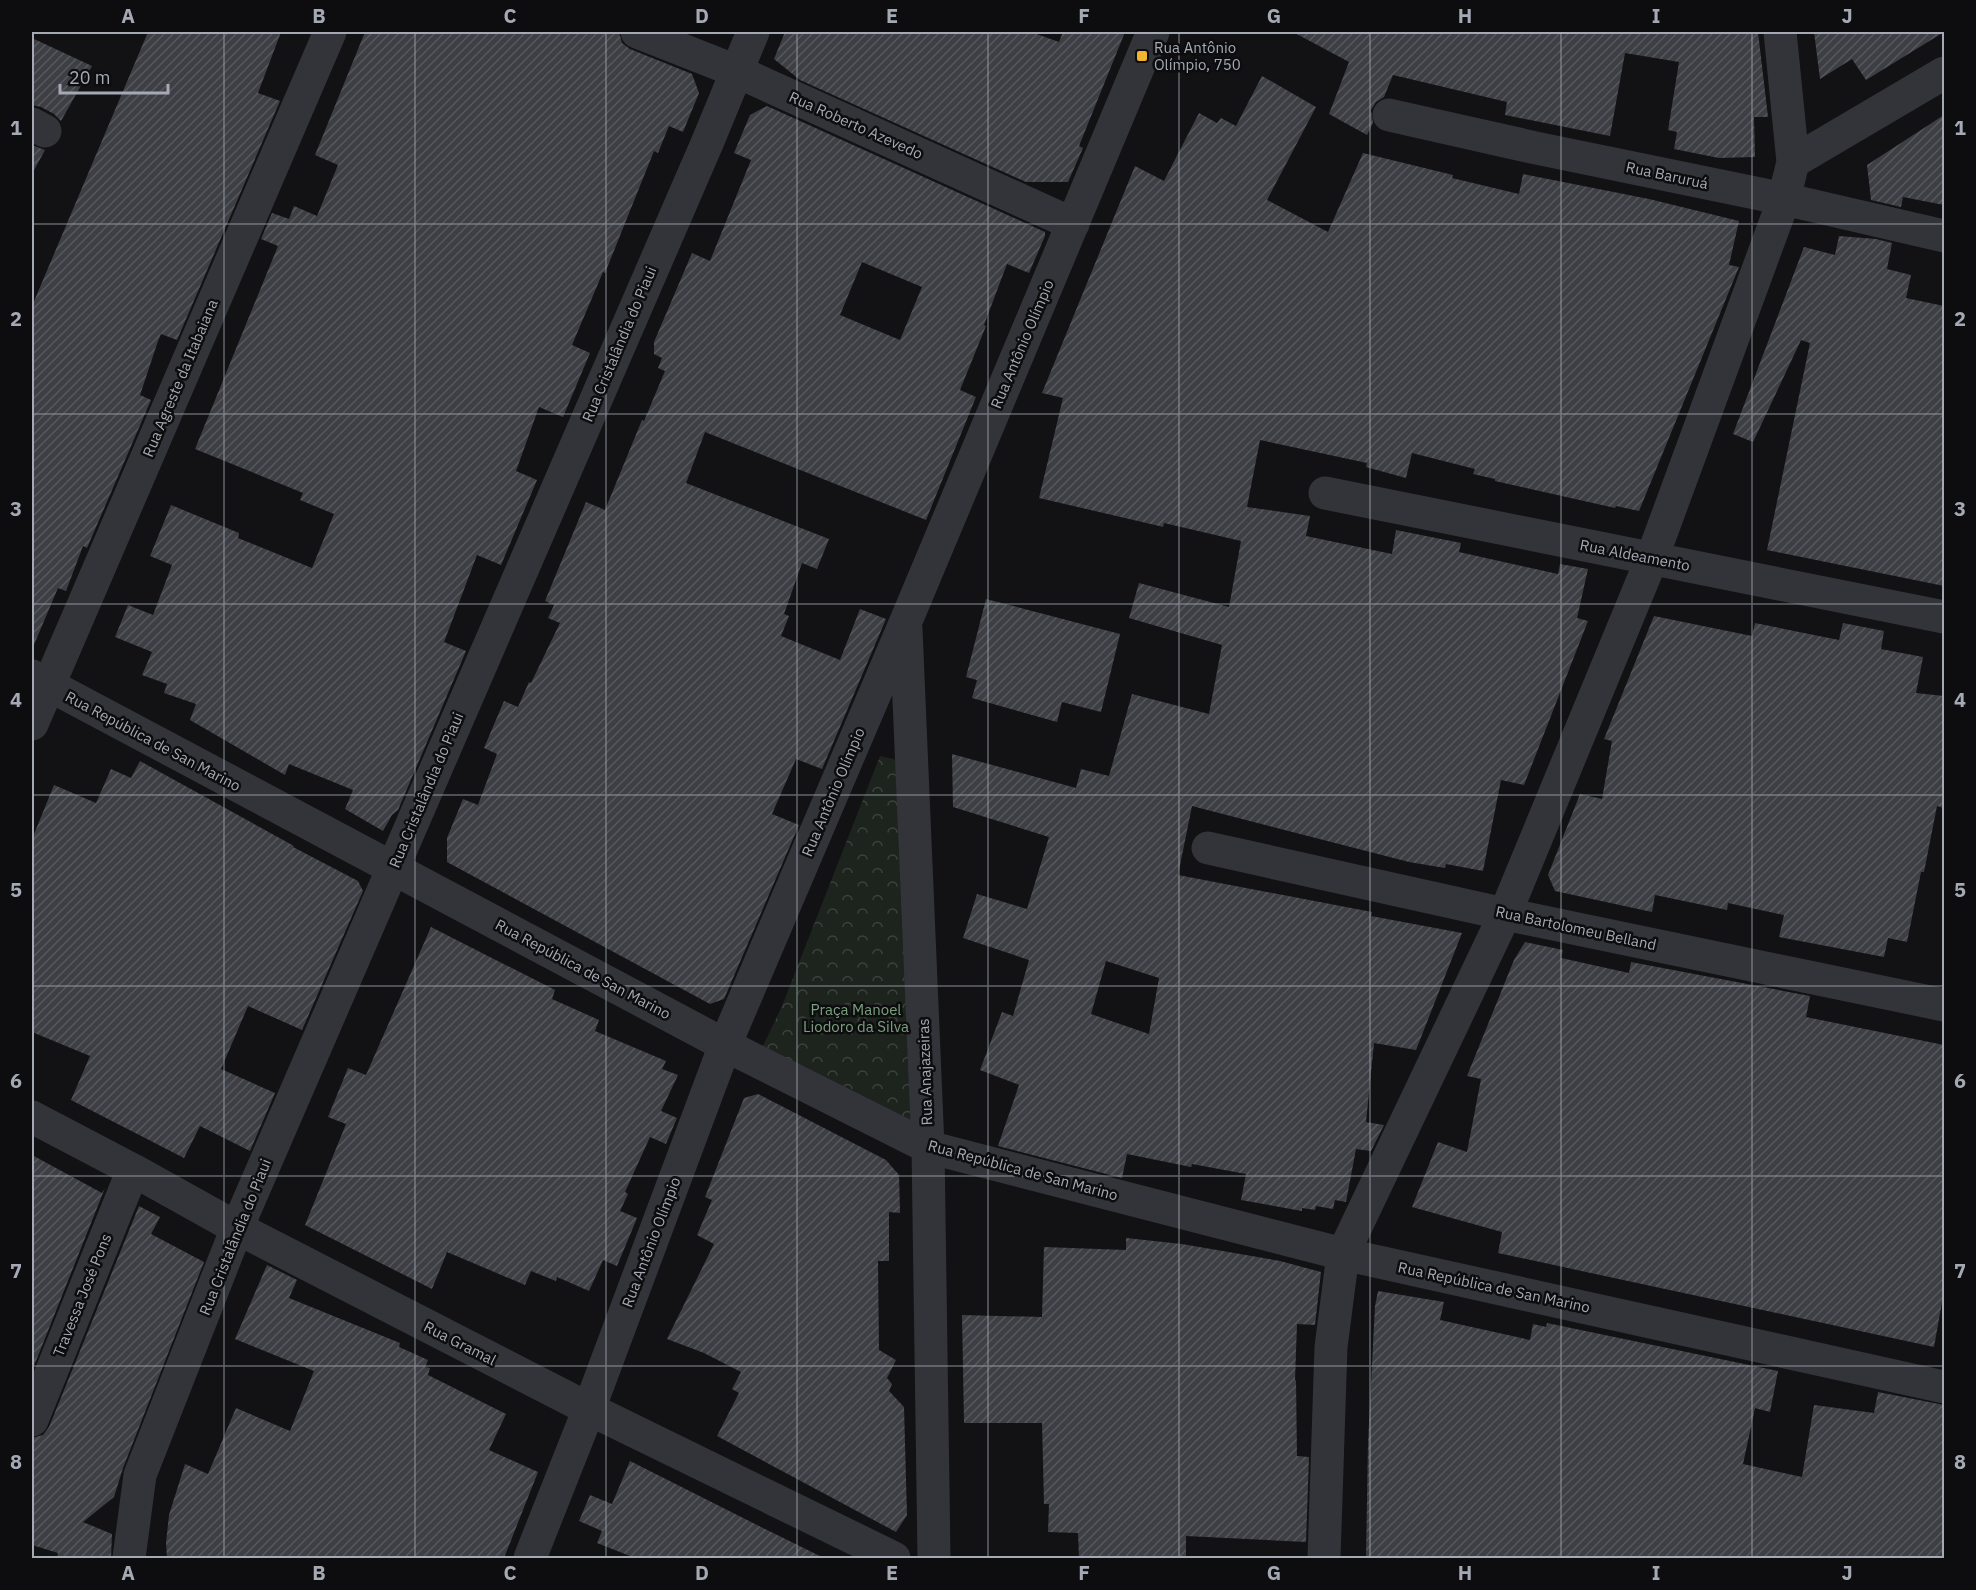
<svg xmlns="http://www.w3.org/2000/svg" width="1976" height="1590" viewBox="0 0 1976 1590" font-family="'IBM Plex Sans',sans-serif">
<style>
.forest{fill:url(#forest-crowns)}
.building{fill:url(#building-hatch);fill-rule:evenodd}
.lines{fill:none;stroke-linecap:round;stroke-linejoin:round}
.minor{stroke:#333439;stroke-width:33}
.grid{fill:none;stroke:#a4a9b4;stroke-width:1.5;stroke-opacity:0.55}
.poi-dot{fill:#f0b52e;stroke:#0d0d0f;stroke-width:2}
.labels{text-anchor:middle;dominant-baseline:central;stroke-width:5;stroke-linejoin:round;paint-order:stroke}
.poi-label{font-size:15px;fill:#a4a9b4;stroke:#0d0d0f;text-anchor:start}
.street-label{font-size:15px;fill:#a4a9b4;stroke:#0d0d0f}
.park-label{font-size:15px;fill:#7ba07e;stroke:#0d0d0f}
.neatline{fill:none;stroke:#a4a9b4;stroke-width:2}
.grid-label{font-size:20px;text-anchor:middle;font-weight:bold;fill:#a4a9b4}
</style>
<defs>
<pattern id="forest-crowns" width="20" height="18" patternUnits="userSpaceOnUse" patternTransform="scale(1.5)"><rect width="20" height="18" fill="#1d241e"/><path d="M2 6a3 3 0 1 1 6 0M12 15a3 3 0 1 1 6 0" fill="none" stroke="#3b413c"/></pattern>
<pattern id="building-hatch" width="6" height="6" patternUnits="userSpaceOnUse" patternTransform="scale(1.5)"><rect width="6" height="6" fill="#3e3f44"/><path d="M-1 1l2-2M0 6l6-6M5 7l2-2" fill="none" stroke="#57585d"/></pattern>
</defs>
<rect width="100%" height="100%" fill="#121214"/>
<path class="forest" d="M880 756 914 764 940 1144 761 1050 782 1006Z"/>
<path class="building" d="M148 32H281L258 93 280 101 177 340 161 334 158 341 140 395 151 400 87 548 83 546 66 591 58 588 33 647H32V306Z
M365 32H619L622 43 630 49 692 74 699 93 683 132 669 126 658 153 654 151 605 273 603 272 572 345 590 353 563 417 539 407 516 471 537 480 501 565 477 555 444 642 466 651 398 810 392 815 383 831 345 809 353 790 289 764 285 775 190 720 196 704 164 693 167 684 142 675 152 652 115 637 128 605 153 615 172 565 150 556 171 505 239 533 238 538 312 568 334 514 300 500 303 493 195 449 278 246 261 239 272 213 289 219 294 206 317 216 338 165 315 155Z
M785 32H1031L1059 42 1063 32H1125L1079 146 1083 148 1068 182H1026L800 80 774 59Z
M1293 32H1758L1768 117H1754L1755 157 1719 158 1674 149 1677 132 1668 130 1679 62 1625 53 1610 136 1505 115 1507 102 1393 75 1384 97 1376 102 1371 110 1373 123 1367 135 1329 114 1349 62Z
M1814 32H1944L1866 80 1852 59 1820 79Z
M32 38 92 66 61 121 54 114 41 107 32 105Z
M1262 76 1316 107 1267 200 1328 232 1363 153 1453 175 1452 178 1519 194 1523 174 1649 199 1739 221 1729 265 1739 267 1639 511 1616 506 1615 508 1495 481V479L1473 474 1475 469 1412 453 1406 478 1366 467 1367 463 1260 440 1247 507 1310 516 1306 536 1392 554 1396 530 1461 543 1459 552 1558 574 1560 564 1588 569 1577 618 1588 621 1524 785 1501 780 1483 871 1446 864 1445 868 1409 862 1192 806 1178 875 1372 912 1371 916 1462 933 1416 1050 1374 1043 1366 1122 1384 1125 1371 1151 1356 1149 1346 1202 1335 1200 1333 1209 1316 1206 1315 1210 1302 1208V1211L1241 1200 1246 1174 1192 1164 1191 1167 1127 1154 1122 1178 998 1146 1019 1085 980 1070 1002 1012 1013 1016 1029 960 963 938 977 894 1027 909 1049 837 953 807 952 754 1076 788 1081 769 1109 776 1132 694 1209 714 1222 645 1129 618 1139 583 1229 607 1241 541 1164 523 1163 527 1155 525 1039 498 1063 398 1042 393 1135 166 1164 181 1199 113 1217 123 1221 118 1236 126ZM1106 961 1159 978 1149 1034 1091 1014Z
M767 106 1045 232V236L1029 273 1007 264 984 325 986 326 960 390 976 397 926 520 705 432 686 483 829 539 817 569 802 563 784 614 789 616 781 636 840 660 860 609 886 619 822 769 796 759 772 814 799 825 724 999 710 1004 447 862V838L463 799 478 805 497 754 484 748 504 701 518 707 529 682 531 683 560 623 548 618 554 605 545 601 586 502 605 510 642 420 644 421 665 371 658 368 662 358 654 354V342L692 253 710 261 751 160 734 153 750 115ZM862 262 922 287 900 340 840 315Z
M1944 115V205L1903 197 1901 207 1871 200 1867 165Z
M32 145 45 150 32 174Z
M1839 236 1876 239 1892 243 1887 269 1911 275 1906 298 1944 306V586L1767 550 1810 343 1801 340 1753 442 1733 434 1804 247 1835 255Z
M986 599 1120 634 1101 712 1062 702 1057 722 972 698 977 680 966 677Z
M1654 616 1752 636 1755 623 1839 640 1843 623 1884 631 1881 649 1923 657 1916 693 1944 696V808L1937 806 1924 872H1921L1907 942 1888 938 1884 957 1779 937 1784 915 1728 903 1727 910 1655 895 1652 912 1555 891 1548 875 1580 794 1602 799 1612 741 1604 739Z
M140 761 294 846 293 847 358 881 363 891 302 1030 248 1006 221 1069 275 1093 250 1151 200 1126 184 1158 71 1100 90 1056 32 1032V839L54 785 96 803 111 769 131 778Z
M431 927 555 990 552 999 599 1020 595 1031 666 1061 662 1069 678 1075 661 1111 677 1118 666 1144 650 1137 625 1192 628 1194 620 1211 637 1218 617 1266 603 1260 589 1291 557 1277 556 1281 531 1271 525 1285 447 1252 432 1289 305 1225 346 1124 328 1117 348 1068 366 1075Z
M1525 942 1563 950 1561 958 1629 973 1631 962 1810 996 1806 1017 1944 1045V1291L1934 1347 1498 1253 1502 1232 1412 1207 1438 1142 1467 1152 1481 1079 1467 1076 1514 960Z
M758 1094 886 1160 899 1175 900 1213 889 1212V1261H878L879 1350 896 1360 887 1378 892 1384 889 1391 904 1407 907 1515 896 1532 717 1436 739 1393 732 1389 741 1372 704 1353 667 1339 714 1244 697 1235 712 1200 705 1197 744 1098Z
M32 1155 102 1193 105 1188 32 1371Z
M139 1206 160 1217 151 1234 204 1262 123 1468 114 1497 83 1522 112 1534 111 1558H57L58 1553 32 1545V1438L43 1435 49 1427Z
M1126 1238 1182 1244 1280 1261 1321 1272 1315 1325 1297 1324 1295 1380H1296L1297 1456 1309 1457 1306 1542 1186 1536V1558H1079L1078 1533 1048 1532 1049 1504H1044L1042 1423H964L962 1315 1042 1317 1044 1247 1126 1250Z
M267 1265 297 1280 289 1298 400 1343 399 1347 428 1360 425 1367 430 1368 428 1375 506 1414 489 1450 538 1472 504 1558H167L166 1543 169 1515 185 1464 208 1474 236 1408 290 1431 314 1371 235 1339Z
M1378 1291 1444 1302 1440 1320 1530 1340 1533 1324 1546 1327 1547 1323 1778 1371 1770 1412 1755 1408 1743 1464 1802 1477 1814 1405 1874 1413 1878 1392 1944 1405V1558H1366L1368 1443 1375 1306Z
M630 1461 757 1525 824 1558H635L597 1543 602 1531 579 1521 590 1495 612 1504Z"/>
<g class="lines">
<path class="minor" d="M637 32 736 71 1073 224
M1389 115 1536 148 1784 199 1944 236
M32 124 45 131
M1793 162 1944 73
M1325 493 1944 617
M906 629 928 1147 934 1558
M32 676 725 1045 928 1147 1343 1254 1944 1387
M32 724 330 32
M1208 848 1505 914 1944 1005
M32 1117 133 1170 237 1228 589 1409 894 1558
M32 1420 133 1170
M129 1558 140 1475 237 1228 708 141 753 32
M530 1558 589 1409 725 1045 906 621 1153 32
M1324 1558 1331 1347 1343 1254 1505 914 1652 558 1784 199 1793 162 1780 32"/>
</g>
<path class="grid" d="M224 32V1558M415 32V1558M606 32V1558M797 32V1558M988 32V1558M1179 32V1558M1370 32V1558M1561 32V1558M1752 32V1558M32 224H1944M32 414H1944M32 604H1944M32 795H1944M32 986H1944M32 1176H1944M32 1366H1944"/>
<rect class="poi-dot" x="1136" y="50" width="12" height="12" rx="3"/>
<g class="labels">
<g class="poi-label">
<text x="1154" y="47">Rua Antônio<tspan x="1154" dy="17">Olímpio, 750</tspan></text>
</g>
<g class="street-label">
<text transform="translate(856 125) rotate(24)">Rua Roberto Azevedo</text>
<text transform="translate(1667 175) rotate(12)">Rua Baruruá</text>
<text transform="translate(619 344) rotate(-67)">Rua Cristalândia do Piaui</text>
<text transform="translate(1022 344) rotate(-67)">Rua Antônio Olímpio</text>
<text transform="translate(180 378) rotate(-67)">Rua Agreste da Itabaiana</text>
<text transform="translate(1635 555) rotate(11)">Rua Aldeamento</text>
<text transform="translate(153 741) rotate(28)">Rua República de San Marino</text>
<text transform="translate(426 790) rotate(-67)">Rua Cristalândia do Piaui</text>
<text transform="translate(833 792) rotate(-67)">Rua Antônio Olímpio</text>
<text transform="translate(1576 928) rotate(12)">Rua Bartolomeu Belland</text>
<text transform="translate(583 969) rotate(28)">Rua República de San Marino</text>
<text transform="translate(925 1072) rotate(-92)">Rua Anajazeiras</text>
<text transform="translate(1023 1170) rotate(15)">Rua República de San Marino</text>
<text transform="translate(235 1237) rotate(-68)">Rua Cristalândia do Piaui</text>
<text transform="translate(651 1242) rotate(-69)">Rua Antônio Olímpio</text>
<text transform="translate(1494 1287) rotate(12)">Rua República de San Marino</text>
<text transform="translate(82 1295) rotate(-68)">Travessa José Pons</text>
<text transform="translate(460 1343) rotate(27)">Rua Gramal</text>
</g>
<g class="park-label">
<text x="856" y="1009">Praça Manoel<tspan x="856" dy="17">Liodoro da Silva</tspan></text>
</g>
</g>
<rect width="1976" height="1590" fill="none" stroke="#0d0d0f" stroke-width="66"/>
<path d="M60 84v9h108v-9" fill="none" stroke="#a4a9b4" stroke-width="3"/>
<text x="69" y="84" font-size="18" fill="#a4a9b4" stroke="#0d0d0f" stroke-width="4.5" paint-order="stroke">20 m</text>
<rect x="33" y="33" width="1910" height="1524" class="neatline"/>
<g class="grid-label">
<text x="128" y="23">A</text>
<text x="319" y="23">B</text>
<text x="510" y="23">C</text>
<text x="702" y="23">D</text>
<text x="892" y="23">E</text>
<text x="1084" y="23">F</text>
<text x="1274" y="23">G</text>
<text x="1465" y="23">H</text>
<text x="1656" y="23">I</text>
<text x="1847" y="23">J</text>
<text x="16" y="135">1</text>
<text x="1960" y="135">1</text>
<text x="16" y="326">2</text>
<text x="1960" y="326">2</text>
<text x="16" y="516">3</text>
<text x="1960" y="516">3</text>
<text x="16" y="707">4</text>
<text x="1960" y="707">4</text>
<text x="16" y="897">5</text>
<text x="1960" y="897">5</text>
<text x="16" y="1088">6</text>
<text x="1960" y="1088">6</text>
<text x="16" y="1278">7</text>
<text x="1960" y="1278">7</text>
<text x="16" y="1469">8</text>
<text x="1960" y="1469">8</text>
<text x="128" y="1580">A</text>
<text x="319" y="1580">B</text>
<text x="510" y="1580">C</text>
<text x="702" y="1580">D</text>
<text x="892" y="1580">E</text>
<text x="1084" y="1580">F</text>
<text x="1274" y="1580">G</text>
<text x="1465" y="1580">H</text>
<text x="1656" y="1580">I</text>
<text x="1847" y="1580">J</text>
</g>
</svg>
